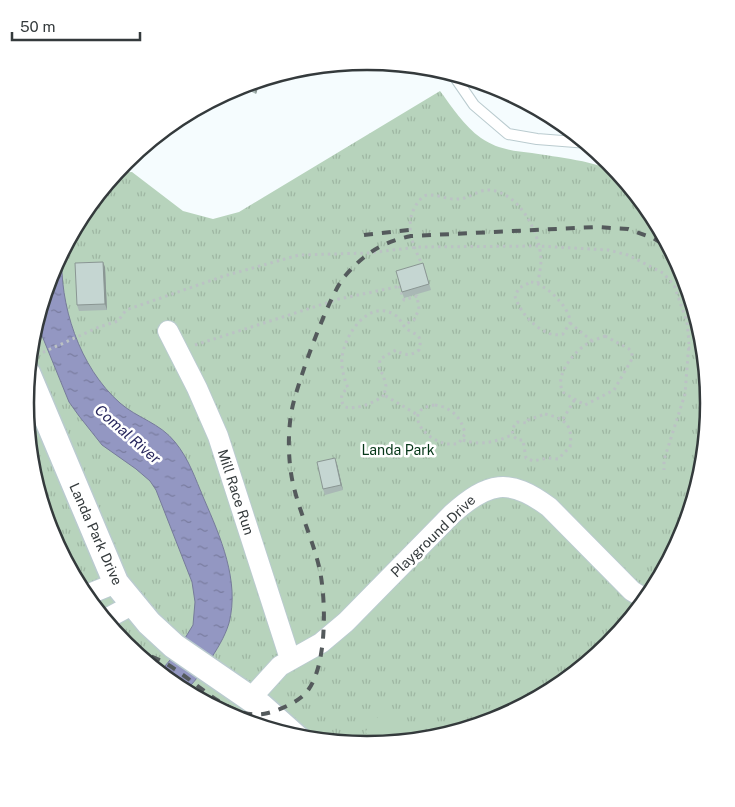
<svg xmlns="http://www.w3.org/2000/svg" width="735" height="807" viewBox="0 0 735 807" font-family="'Public Sans',sans-serif">
<style>
.park{fill:url(#park-tufts)}
.pitch{fill:#b7d3bc}
.water{fill:url(#water-ripples);stroke:#767b9a}
.lines{fill:none;stroke-linecap:round;stroke-linejoin:round}
.service-casing{stroke:#bacbcf;stroke-width:12}
.minor-casing{stroke:#bacbcf;stroke-width:22}
.tertiary-casing{stroke:#bacbcf;stroke-width:28}
.path{stroke:#bbc2c4;stroke-width:3;stroke-dasharray:2.5 4;stroke-linecap:butt}
.service{stroke:#fff;stroke-width:10}
.minor{stroke:#fff;stroke-width:20}
.tertiary{stroke:#fff;stroke-width:25}
.rail{stroke:#545a5c;stroke-width:4;stroke-dasharray:9 9;stroke-linecap:butt}
.wall{fill:#a9b8b5}
.shaded-wall{fill:#8a9693}
.building{fill:#c5d6d2;stroke:#8a9693}
.labels{text-anchor:middle;dominant-baseline:central;stroke-width:5;stroke-linejoin:round;paint-order:stroke}
.park-label{font-size:14px;fill:#053718;stroke:#fff}
.street-label{font-size:14px;fill:#343a3c;stroke:#fff}
.water-label{font-size:15px;font-style:italic;fill:#29285e;stroke:#fff}
.rim{fill:none;stroke:#343a3c;stroke-width:2.5}
</style>
<defs>
<pattern id="park-tufts" width="24" height="20" patternUnits="userSpaceOnUse" patternTransform="scale(1.25)"><rect width="24" height="20" fill="#b7d3bc"/><path d="M3 7l-1-3M5 7V3M7 7l1-3M15 17l-1-3M17 17v-4M19 17l1-3" fill="none" stroke="#9eb6a2"/></pattern>
<pattern id="water-ripples" width="26" height="14" patternUnits="userSpaceOnUse" patternTransform="scale(1.25)"><rect width="26" height="14" fill="#9397c2"/><path d="M2 4q2-2 4 0t4 0M15 11q2-2 4 0t4 0" fill="none" stroke="#797c9f"/></pattern>
</defs>
<rect width="100%" height="100%" fill="#f5fcfe"/>
<path class="park" d="M440 91C452 107 464 126 481 138 497 149 513 151 532 153 556 157 598 161 619 174 629 180 647 205 653 215 710 304 723 408 692 508 667 591 607 662 530 703 520 708 509 715 499 720 469 732 435 739 403 743 391 744 379 746 367 746 192 746 45 610 28 437 23 381 29 321 52 270 69 233 91 203 116 173L132 172 183 211 213 219 239 212Z"/>
<path class="pitch" d="M385 709 423 741 380 745 365 732Z"/>
<path class="water" d="M62 252C59 304 79 367 120 403 137 418 160 423 175 442 189 459 195 478 204 499 220 536 240 581 229 623 225 637 216 651 208 663 200 674 194 683 184 692L159 673 176 653 193 625 195 602 192 582 156 490 150 481 136 469 102 445 79 416 69 402 36 321 51 272Z"/>
<g class="lines">
<defs>
<path id="service" d="M452 73 474 105 508 134 537 139 588 143
M40 497 68 567"/>
<path id="minor" d="M168 331 197 388 218 436 290 659
M84 596 116 583
M104 620 132 605
M251 698 280 666 321 643 346 622 452 514C488 482 509 477 549 507L632 591 647 600"/>
<path id="tertiary" d="M28 374 116 583 149 623 174 646 261 706 298 739"/>
</defs>
<use href="#service" class="service-casing"/>
<use href="#minor" class="minor-casing"/>
<use href="#tertiary" class="tertiary-casing"/>
<path class="path" d="M423 267C414 246 403 227 416 205 419 201 422 196 427 195 437 194 448 200 458 199 469 199 479 189 490 190 520 193 540 233 541 260 541 267 539 275 538 283
M531 282C545 283 571 308 570 323L563 334C544 340 519 313 515 296L519 288Z
M399 286 404 300 417 296 419 309 414 320 404 325
M570 323 592 341
M605 336 629 349 632 353V359L614 390 585 405 564 393C553 379 571 355 584 346 590 341 598 339 605 336Z
M195 345 339 299 401 286
M688 348 705 350
M37 355 99 327 118 321 126 310 224 276 299 255 369 253 417 247 539 246 608 250 628 255 663 273 674 285 687 322 689 342 685 394 664 460V470
M384 395C375 403 356 410 345 407 339 400 341 393 348 388 344 378 341 368 342 358 344 335 369 298 395 315 400 318 401 323 405 327 412 335 424 332 419 350 411 356 404 356 396 350L380 359 379 371 383 374 386 386 384 395 418 415
M435 405C451 407 462 418 465 434L459 443C431 451 396 409 435 405Z
M545 414C566 419 573 425 570 447L558 459 548 458 533 461 526 458 523 440H518L513 436 512 429 517 422 527 423 528 420Z
M563 419 575 399
M463 440C481 446 495 442 512 435"/>
<use href="#service" class="service"/>
<use href="#minor" class="minor"/>
<use href="#tertiary" class="tertiary"/>
<path class="rail" d="M364 235 409 230
M702 477 706 358
M134 653C182 655 219 725 268 713 280 710 295 703 304 695 328 671 326 601 320 571 313 538 296 506 291 473 288 452 288 430 292 409 297 384 329 294 345 276 364 254 382 242 411 236L596 227 628 229 653 238 671 249"/>
</g>
<path class="wall" d="M261 79 256 94 250 91 219 104 210 101 237 87Z
M105 267 107 310 79 311 77 305Z
M425 269 431 290 404 298 402 292Z
M337 464 343 490 325 495 323 489Z"/>
<path class="shaded-wall" d="M261 79 256 94 252 82Z
M103 262 105 267 107 310 105 304Z
M335 458 337 464 343 490 341 485Z"/>
<path class="building" d="M103 262 105 304 77 305 75 263Z
M423 263 429 284 402 292 396 271Z
M335 458 341 485 323 489 317 462Z"/>
<g class="labels">
<g class="park-label">
<text x="398" y="450">Landa Park</text>
</g>
<g class="street-label">
<text transform="translate(236 492) rotate(72)">Mill Race Run</text>
<text transform="translate(96 534) rotate(66)">Landa Park Drive</text>
<text transform="translate(433 536) rotate(-44)">Playground Drive</text>
</g>
<g class="water-label">
<text transform="translate(128 434) rotate(41)">Comal River</text>
</g>
</g>
<path d="M0 0H735V807H0ZM34 403a333 333 0 1 1 666 0a333 333 0 1 1-666 0Z" fill="#fff" fill-rule="evenodd"/>
<path class="rim" d="M34 403a333 333 0 1 1 666 0a333 333 0 1 1-666 0Z"/>
<path d="M12 32v8h128v-8" fill="none" stroke="#343a3c" stroke-width="2.5"/>
<text x="20" y="32" font-size="15" fill="#343a3c" stroke="#ffffff" stroke-width="4" paint-order="stroke">50 m</text>
</svg>
